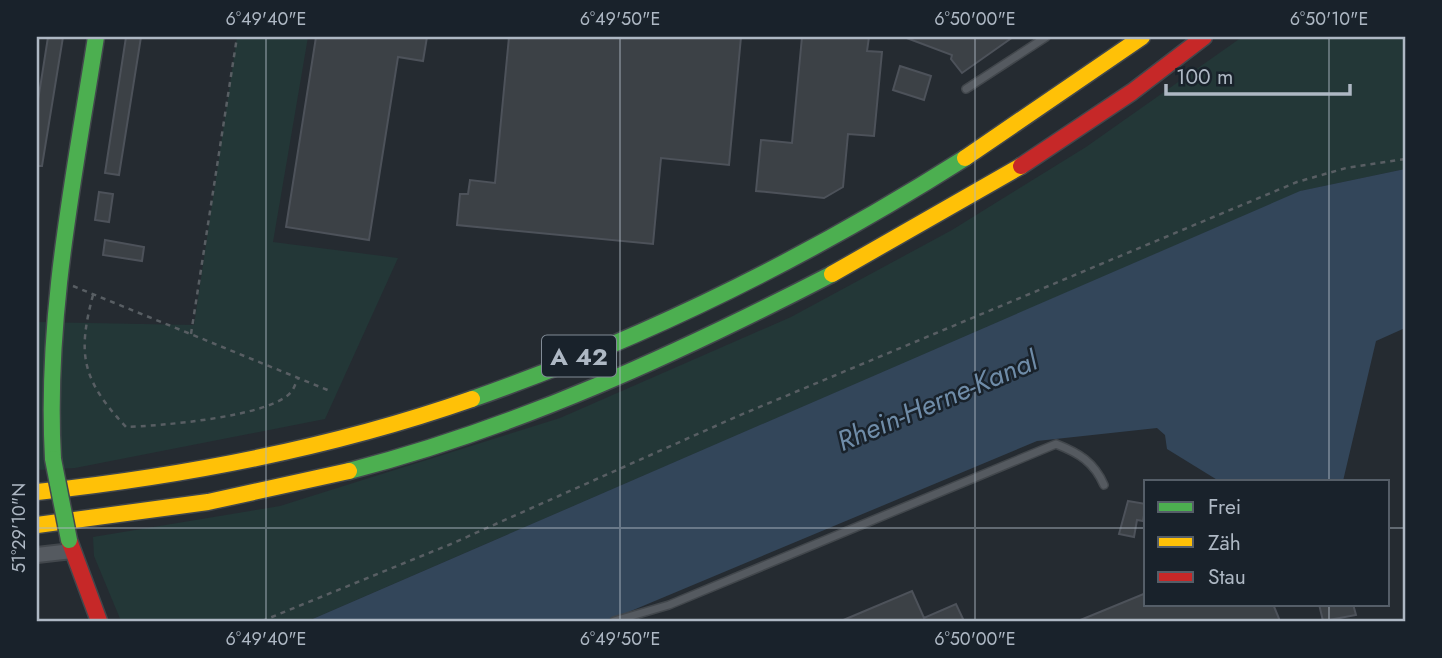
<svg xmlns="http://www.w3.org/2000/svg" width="1442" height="658" viewBox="0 0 1442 658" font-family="Jost,sans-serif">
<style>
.green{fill:#233737}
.water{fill:#33465a}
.building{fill:#3c4146;stroke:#4d525a;stroke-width:2}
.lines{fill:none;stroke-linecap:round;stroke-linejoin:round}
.lane-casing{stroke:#42474c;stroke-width:10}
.street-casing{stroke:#42474c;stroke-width:18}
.fast-casing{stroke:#42474c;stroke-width:19}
.slow-casing{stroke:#42474c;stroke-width:19}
.jam-casing{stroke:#42474c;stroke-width:19}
.path{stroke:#585e63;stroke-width:2.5;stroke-dasharray:5 5;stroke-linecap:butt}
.lane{stroke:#555a60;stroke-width:7}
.street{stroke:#555a60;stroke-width:14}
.fast{stroke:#4caf50;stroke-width:16}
.slow{stroke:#ffc107;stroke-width:16}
.jam{stroke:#c62828;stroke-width:16}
.fast-bridge-casing{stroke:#42474c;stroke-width:19;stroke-linecap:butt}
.fast-bridge{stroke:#4caf50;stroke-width:16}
.ticks{fill:none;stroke:#aeb8c4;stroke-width:2;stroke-opacity:0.45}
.labels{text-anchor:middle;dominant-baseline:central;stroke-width:5;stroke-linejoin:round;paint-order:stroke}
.shield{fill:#19222b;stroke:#818b96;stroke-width:2}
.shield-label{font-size:24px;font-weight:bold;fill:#aeb8c4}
.water-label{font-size:28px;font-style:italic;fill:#6f8ca8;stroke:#19222b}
.neatline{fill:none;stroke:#aeb8c4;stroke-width:2.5}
.ticks-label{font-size:18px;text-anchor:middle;fill:#aeb8c4}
</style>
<rect width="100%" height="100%" fill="#252b31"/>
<path class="green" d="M237 37H308L273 242 398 258 325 419 75 468 37 470V322L194 325Z
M1242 37H1405V169L1301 191 308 621H121L94 556 93 537 280 506 560 418 791 317 952 230 1086 147Z"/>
<path class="water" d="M1405 169V328L1376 341 1343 481H1219L1167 449 1165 435 1157 428 1037 441 607 621H308L1300 191Z"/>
<path class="building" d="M48 37H63L42 166H37V107Z
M126 37H141L119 175 105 173Z
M316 37H427L423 61 398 57 369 240 286 227Z
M509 37H741L729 165 661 158 653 244 457 225 460 194H468L470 180 495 183Z
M802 37H869L867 51 882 52 874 136 848 134 843 187 824 198 756 191 761 140 792 143Z
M904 37H1013L962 73 951 59 952 55Z
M900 66 931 76 924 100 893 90Z
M99 192 113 194 109 222 95 220Z
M105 240 144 247 142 261 103 255Z
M1128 501 1146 504 1143 521 1137 520 1134 537 1119 534Z
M912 591 924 618 956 604 964 621H841Z
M1146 593V604H1273L1280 621H1078Z
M1319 604H1353L1356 615 1323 621Z"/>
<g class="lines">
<defs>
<path id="lane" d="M966 89 1046 37
M614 621 669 605 1056 444C1079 453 1094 462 1104 485"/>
<path id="street" d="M37 555 72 551"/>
<path id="fast" d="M472 399C643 339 812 255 965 158
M53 459C45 316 74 178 96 37
M349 471C519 427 677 354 832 274"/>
<path id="slow" d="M965 158 1142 37
M832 274 1021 166
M37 492C185 476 332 448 472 399
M37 525 208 502 349 471"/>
<path id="jam" d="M1021 166 1132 92 1204 37
M69 540 99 621"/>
</defs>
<use href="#lane" class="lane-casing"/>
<use href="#street" class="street-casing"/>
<use href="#fast" class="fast-casing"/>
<use href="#slow" class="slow-casing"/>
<use href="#jam" class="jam-casing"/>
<path class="path" d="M73 286 330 391
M93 295C77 355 82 380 126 427 158 426 271 417 291 392 294 389 296 382 298 378
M191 334 237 37
M262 621 451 544 738 416 1297 182 1346 168 1405 159"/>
<use href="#lane" class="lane"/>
<use href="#street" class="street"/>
<use href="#fast" class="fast"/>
<use href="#slow" class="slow"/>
<use href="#jam" class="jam"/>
<defs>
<path id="fast-bridge" d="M53 459 69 540"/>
</defs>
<use href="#fast-bridge" class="fast-bridge-casing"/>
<use href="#fast-bridge" class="fast-bridge"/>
</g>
<path class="ticks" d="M266 37V621M620 37V621M975 37V621M1329 37V481M37 528H1146M1388 528H1405M1329 604V621"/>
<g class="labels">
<rect class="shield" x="542" y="335.5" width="74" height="41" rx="5"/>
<g class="shield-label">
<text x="579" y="356">A 42</text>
</g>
<g class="water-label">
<text transform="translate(937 401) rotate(-23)">Rhein-Herne-Kanal</text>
</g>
</g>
<rect width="1442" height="658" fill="none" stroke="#19222b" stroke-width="77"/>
<rect x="1144" y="480" width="245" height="126" fill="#19222b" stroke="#555e68" stroke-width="2"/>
<rect x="1158" y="502" width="35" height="10" fill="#4caf50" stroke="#555e68" stroke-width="2"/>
<text x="1208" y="514" font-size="21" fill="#aeb8c4">Frei</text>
<rect x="1158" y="537" width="35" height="10" fill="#ffc107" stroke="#555e68" stroke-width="2"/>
<text x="1208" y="550" font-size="21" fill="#aeb8c4">Zäh</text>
<rect x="1158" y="572" width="35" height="10" fill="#c62828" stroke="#555e68" stroke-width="2"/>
<text x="1208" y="584" font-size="21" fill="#aeb8c4">Stau</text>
<path d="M1166 84v10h184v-10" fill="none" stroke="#aeb8c4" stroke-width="3.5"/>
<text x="1176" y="84" font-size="21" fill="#aeb8c4" stroke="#19222b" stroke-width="5" paint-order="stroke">100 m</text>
<rect x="38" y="38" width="1366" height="582" class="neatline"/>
<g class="ticks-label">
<text x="266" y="25">6°49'40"E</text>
<text x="620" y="25">6°49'50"E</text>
<text x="975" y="25">6°50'00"E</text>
<text x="1329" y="25">6°50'10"E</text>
<text transform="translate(19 528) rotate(-90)" y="6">51°29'10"N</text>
<text x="266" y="645">6°49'40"E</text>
<text x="620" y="645">6°49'50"E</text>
<text x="975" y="645">6°50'00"E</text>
</g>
</svg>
